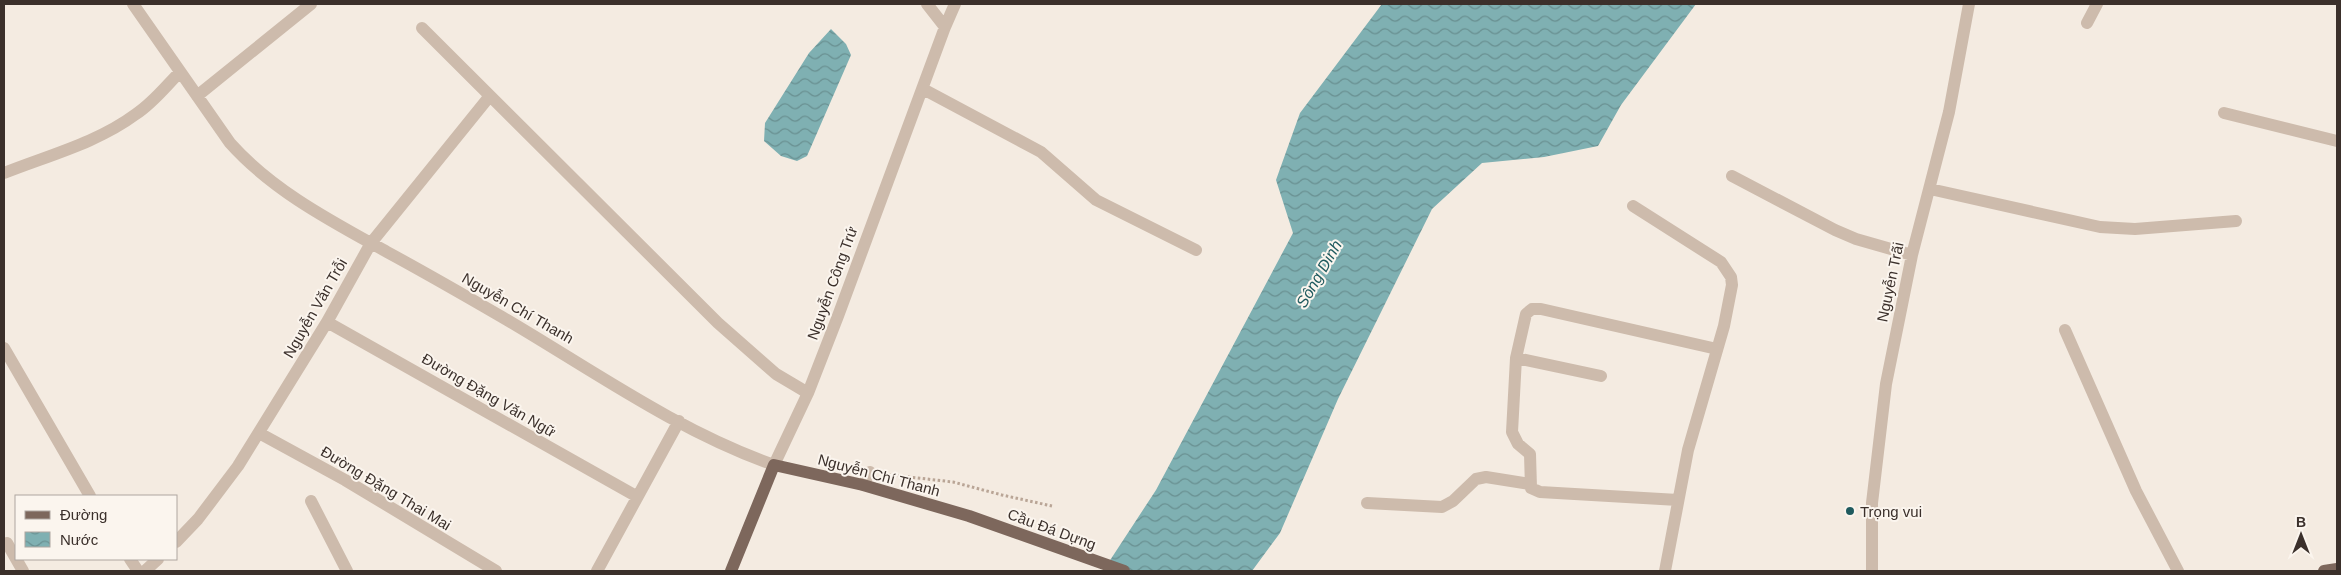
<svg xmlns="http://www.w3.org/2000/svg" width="2341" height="575" viewBox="0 0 2341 575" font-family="Helvetica,sans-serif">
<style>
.water{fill:url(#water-waves)}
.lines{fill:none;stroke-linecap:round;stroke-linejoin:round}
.path{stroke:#b9a596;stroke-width:3;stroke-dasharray:2.5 2.5;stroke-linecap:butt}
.minor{stroke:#cdbbac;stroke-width:12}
.major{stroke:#7d675c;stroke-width:12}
.poi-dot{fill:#1f5a5e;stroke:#fbf5ee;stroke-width:2}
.labels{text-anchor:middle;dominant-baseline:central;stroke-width:4;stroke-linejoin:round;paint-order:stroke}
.street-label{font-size:15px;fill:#3b302b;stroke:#fbf5ee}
.poi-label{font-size:15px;fill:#3b302b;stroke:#fbf5ee;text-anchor:start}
.water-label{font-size:16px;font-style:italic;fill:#1f5a5e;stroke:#fbf5ee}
</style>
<defs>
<pattern id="water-waves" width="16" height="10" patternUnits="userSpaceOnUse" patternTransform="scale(1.25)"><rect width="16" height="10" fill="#7fb0b2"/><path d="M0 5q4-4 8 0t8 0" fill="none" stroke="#699091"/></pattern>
</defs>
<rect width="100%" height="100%" fill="#f4ebe1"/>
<path class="water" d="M1382 4H1696L1621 105 1598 146 1544 157 1482 163 1432 209 1338 399 1280 533 1252 571H1103L1156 490 1293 233 1276 180 1300 113Z
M831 29 846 44 851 55 807 156 797 161 781 156 764 141 765 123 809 53Z"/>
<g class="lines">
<path class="path" d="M883 474 953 482 1002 495 1052 506"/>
<path class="minor" d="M133 4 230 143C273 191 331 221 387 252 426 273 464 295 502 317 591 369 677 431 774 465L808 393 838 316 945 27 955 4
M927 4 945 27
M2087 23 2097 4
M422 28 718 323 776 374 808 393
M923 89 1041 152 1096 200 1196 250
M197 96 311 4
M2224 113 2337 141
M4 173C49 155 97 143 136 114 153 103 166 86 180 72
M1732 176 1835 230 1856 239 1912 255
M1930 189 2100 227 2135 229 2236 221
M1633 206 1721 262 1731 277 1732 285 1724 326 1688 450 1665 571
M327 322 636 496
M2065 330 2136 491 2178 571
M4 348 90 496
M1516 358 1601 376
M259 433 345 480 496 571
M863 485 870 472
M1678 500 1540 492 1531 488 1530 454 1518 444 1512 432 1516 358 1526 314 1532 309H1541L1717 349
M311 501 347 571
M1367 503 1442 507 1453 501 1476 479 1486 477 1530 484
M176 542 198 519 238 466 327 322 371 243 489 97
M7 543 23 571
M130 559 138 571
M145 571 158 559
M597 571 679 421
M1872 571V503L1886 384 1912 255 1949 112 1969 4"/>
<path class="major" d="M731 571 774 465 863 485 969 516 1124 571
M2324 571 2337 569"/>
</g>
<circle class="poi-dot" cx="1850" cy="511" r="5"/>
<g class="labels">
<g class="street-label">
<text transform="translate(1890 282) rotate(-78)">Nguyễn Trãi</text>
<text transform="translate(832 283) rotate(-70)">Nguyễn Công Trứ</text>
<text transform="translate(315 308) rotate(-60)">Nguyễn Văn Trỗi</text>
<text transform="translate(518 308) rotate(30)">Nguyễn Chí Thanh</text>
<text transform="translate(489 395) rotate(30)">Đường Đặng Văn Ngữ</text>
<text transform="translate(879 475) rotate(15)">Nguyễn Chí Thanh</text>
<text transform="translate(386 488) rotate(31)">Đường Đặng Thai Mai</text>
<text transform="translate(1052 529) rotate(20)">Cầu Đá Dựng</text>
</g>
<g class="poi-label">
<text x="1860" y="511">Trọng vui</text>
</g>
<g class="water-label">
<text transform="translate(1319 274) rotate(-60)">Sông Dinh</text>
</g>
</g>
<rect width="2341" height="575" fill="none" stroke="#3b302b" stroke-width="10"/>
<rect x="15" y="495" width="162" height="65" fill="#fbf5ee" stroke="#aea6a0"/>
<rect x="25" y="511" width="25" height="8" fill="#7d675c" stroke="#aea6a0"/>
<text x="60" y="520" font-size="15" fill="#3b302b">Đường</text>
<rect x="25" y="532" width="25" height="15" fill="url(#water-waves)" stroke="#aea6a0"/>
<text x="60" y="545" font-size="15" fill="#3b302b">Nước</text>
<g transform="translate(2301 535)" stroke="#fbf5ee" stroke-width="4" paint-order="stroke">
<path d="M0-4L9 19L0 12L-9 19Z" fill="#3b302b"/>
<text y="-8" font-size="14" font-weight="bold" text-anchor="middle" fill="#3b302b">B</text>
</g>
</svg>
